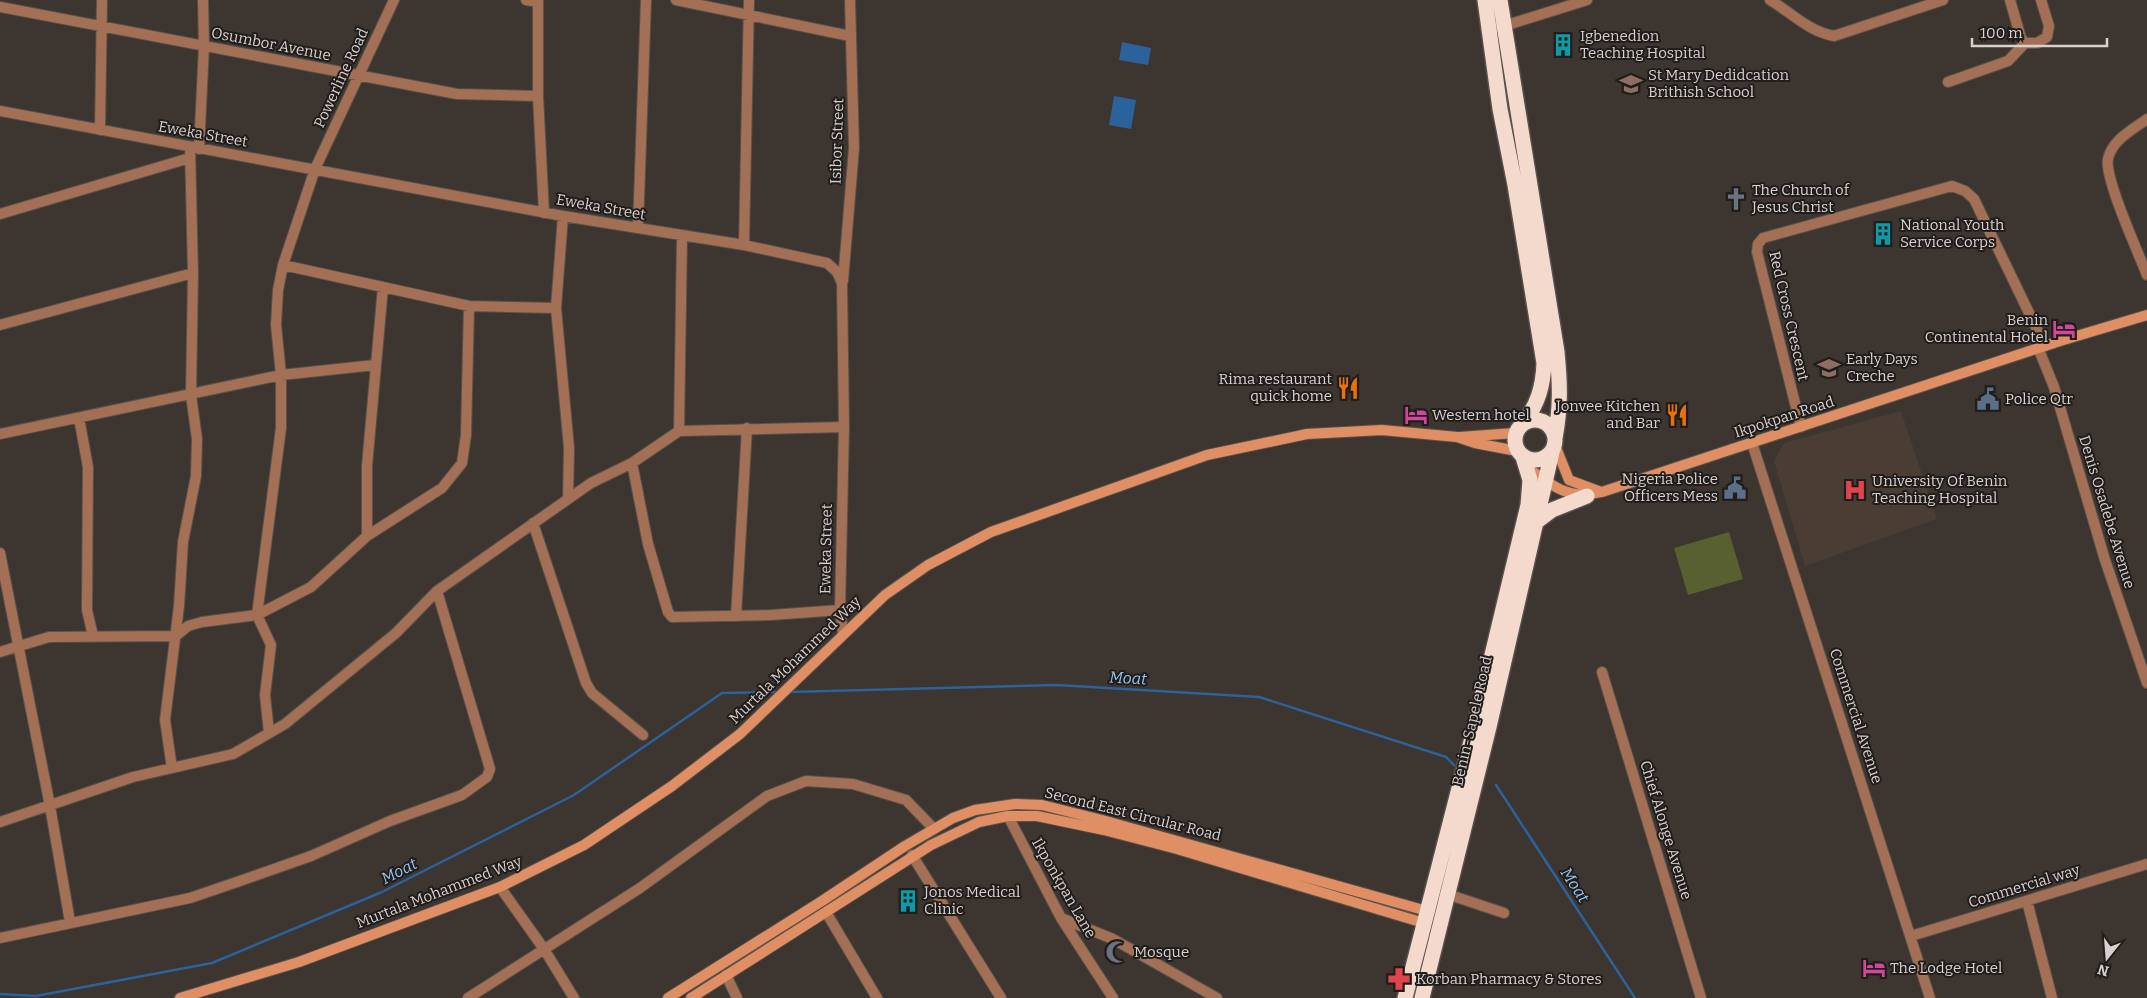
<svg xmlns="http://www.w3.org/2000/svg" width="2147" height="998" viewBox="0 0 2147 998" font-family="Bitter,serif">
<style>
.built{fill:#493d34}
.green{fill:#57602e}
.water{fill:#2c629b}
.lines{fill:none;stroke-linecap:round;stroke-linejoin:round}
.stream{stroke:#2c629b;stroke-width:2.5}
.street-casing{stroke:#58514c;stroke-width:12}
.secondary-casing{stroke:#58514c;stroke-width:12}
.highway-casing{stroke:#58514c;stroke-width:18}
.street{stroke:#a37056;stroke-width:10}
.secondary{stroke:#e08f64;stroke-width:10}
.highway{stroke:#f4dacd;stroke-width:15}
.labels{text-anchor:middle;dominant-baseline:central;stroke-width:4;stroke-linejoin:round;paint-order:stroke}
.poi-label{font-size:15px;fill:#d5d1cd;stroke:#201d1b;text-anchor:start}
.street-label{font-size:15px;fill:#d5d1cd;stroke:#201d1b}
.water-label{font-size:16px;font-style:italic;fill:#97c2f2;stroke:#201d1b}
</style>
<rect width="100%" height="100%" fill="#3c3530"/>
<path class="built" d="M1901 411 1937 519 1805 566 1774 461 1784 443Z"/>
<path class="green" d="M1729 532 1743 579 1688 595 1674 548Z"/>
<path class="water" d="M1122 42 1151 48 1148 65 1119 60Z
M1114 96 1136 100 1131 129 1109 125Z"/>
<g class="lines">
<path class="stream" d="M789 692 1057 685 1259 697 1446 757 1454 765
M1496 785 1635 998
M0 994 36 996 212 963 382 892 574 795 722 693 775 692"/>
<defs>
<path id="street" d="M526 0 538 2
M538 0V96L544 213
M676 0 850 36
M1770 0C1792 13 1808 31 1834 36L1943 0
M2010 0 2021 38 2025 43
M0 7 457 94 538 96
M1489 28 1504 26 1587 0
M1948 82 2008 61 2025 43H2037L2047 37 2049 26 2041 0
M0 111 563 216 744 245 827 263 837 272 842 283 844 427 840 610 843 633
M2147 119C2132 130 2112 140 2108 159 2104 178 2139 254 2147 275
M100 130 102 0
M199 149 204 46 203 0
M0 214 190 158
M563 216 556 308 569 448 568 499
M638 228 646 0
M744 245 749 0
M283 265 469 306 556 308
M843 281 854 148 850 0
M0 325 193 273
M2039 350 2054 387 2105 560 2147 683
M79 418 88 467 87 610 93 636
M1801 427 1757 252 1758 244 1763 238 1952 186 1965 191 1974 199 2045 346
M679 431 682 237
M0 434 281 375 375 365
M1752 443 1930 998
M632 463 648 544 668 612 672 617 771 615 840 610
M533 523 586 683 592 693 643 735
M367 536V466L383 287
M0 553 50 806 70 922
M736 616 747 428
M0 652 49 637 176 636 188 626 202 622 257 615 311 587 367 536 442 488 462 463 466 435 469 306
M1602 672 1701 998
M269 733 265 695 271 645 257 615 281 428V375L276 325 278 290 283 265 315 169 394 0
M172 768 165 720 179 606 183 542 196 476 197 439 191 395 193 273 190 147
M1008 816 1061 918 1113 998
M0 822 133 777 233 754 285 724 396 633 437 591 591 483 632 463 679 431 844 427
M912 855 1001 998
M500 887 544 949 574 998
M1447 894 1504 913
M2027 901 2052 998
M826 912 877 998
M1061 918 1113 939 1217 998
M1911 936 2147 864
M0 938 190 898 237 882 311 856 390 821 462 795 487 777 490 769 437 591
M726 975 737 998
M468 998 640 888 767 796 806 781 853 784 906 800 934 829"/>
<path id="secondary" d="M1460 437 1515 433
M1555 445 1569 480 1601 492
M1527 467C1553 487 1569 500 1602 492L2060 341 2147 315
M180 998 299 962 500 887 584 845 672 786 740 734 885 595 928 565 991 532 1207 455 1307 434 1382 430 1457 437 1475 443 1517 451
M668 998 822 901 905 846 953 818 975 810 1015 804 1042 805 1102 820 1427 911
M691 998 931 845 979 822 1008 816H1037L1104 830 1177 849 1424 923"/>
<path id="highway" d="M1485 0 1500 109 1515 185 1544 363C1543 387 1538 403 1524 423
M1500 0 1557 352C1560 383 1561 406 1555 438
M1515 440a20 20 0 1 1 40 0a20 20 0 1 1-40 0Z
M1536 522 1552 510 1587 496
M1405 998 1474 730 1528 505 1530 480 1523 457
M1422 998 1489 727 1552 452"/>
</defs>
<use href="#street" class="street-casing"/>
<use href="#secondary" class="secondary-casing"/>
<use href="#highway" class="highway-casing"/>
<use href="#street" class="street"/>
<use href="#secondary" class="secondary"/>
<use href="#highway" class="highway"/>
</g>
<defs>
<symbol id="building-bare" viewBox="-9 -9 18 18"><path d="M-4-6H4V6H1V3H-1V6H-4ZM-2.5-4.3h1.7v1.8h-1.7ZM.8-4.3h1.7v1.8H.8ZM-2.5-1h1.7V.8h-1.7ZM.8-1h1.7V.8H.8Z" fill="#0f9aa8" stroke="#201d1b" stroke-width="2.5" paint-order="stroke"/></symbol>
<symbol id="school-bare" viewBox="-9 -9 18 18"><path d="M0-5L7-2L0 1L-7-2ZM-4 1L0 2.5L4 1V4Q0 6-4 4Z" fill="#8d6e63" stroke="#201d1b" stroke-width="2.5" paint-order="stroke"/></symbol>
<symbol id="church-bare" viewBox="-9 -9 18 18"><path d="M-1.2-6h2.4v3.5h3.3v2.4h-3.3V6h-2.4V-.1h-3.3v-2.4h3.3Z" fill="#6b7280" stroke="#201d1b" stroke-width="2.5" paint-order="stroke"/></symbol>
<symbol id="hotel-bare" viewBox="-9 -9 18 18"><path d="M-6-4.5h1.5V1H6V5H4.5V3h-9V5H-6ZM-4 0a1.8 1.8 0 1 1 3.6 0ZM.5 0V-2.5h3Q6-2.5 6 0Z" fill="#d1479c" stroke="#201d1b" stroke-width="2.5" paint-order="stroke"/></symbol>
<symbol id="restaurant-bare" viewBox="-9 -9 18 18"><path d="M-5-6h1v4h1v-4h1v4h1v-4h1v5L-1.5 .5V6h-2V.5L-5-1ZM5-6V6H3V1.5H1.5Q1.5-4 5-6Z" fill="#e8710a" stroke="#201d1b" stroke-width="2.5" paint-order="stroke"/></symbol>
<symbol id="civic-bare" viewBox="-9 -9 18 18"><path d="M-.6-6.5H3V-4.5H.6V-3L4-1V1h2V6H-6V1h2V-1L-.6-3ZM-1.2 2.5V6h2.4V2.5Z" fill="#5c6f8a" stroke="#201d1b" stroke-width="2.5" paint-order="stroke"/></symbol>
<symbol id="hospital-bare" viewBox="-9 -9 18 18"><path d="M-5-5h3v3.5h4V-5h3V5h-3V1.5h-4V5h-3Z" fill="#e0444e" stroke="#201d1b" stroke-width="2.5" paint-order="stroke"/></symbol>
<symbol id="mosque-bare" viewBox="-9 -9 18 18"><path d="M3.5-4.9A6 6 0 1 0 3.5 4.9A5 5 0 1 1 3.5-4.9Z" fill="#6b7280" stroke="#201d1b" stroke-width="2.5" paint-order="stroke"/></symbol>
<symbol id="pharmacy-bare" viewBox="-9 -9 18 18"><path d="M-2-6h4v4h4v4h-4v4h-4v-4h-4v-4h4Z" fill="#e0444e" stroke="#201d1b" stroke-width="2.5" paint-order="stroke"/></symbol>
</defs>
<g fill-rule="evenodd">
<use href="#building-bare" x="1547" y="29" width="32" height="32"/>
<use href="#school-bare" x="1615" y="68" width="32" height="32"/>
<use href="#church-bare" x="1720" y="183" width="32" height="32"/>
<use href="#building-bare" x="1867" y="218" width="32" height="32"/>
<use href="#hotel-bare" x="2048" y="313" width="32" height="32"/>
<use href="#school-bare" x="1813" y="352" width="32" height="32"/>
<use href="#restaurant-bare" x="1332" y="372" width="32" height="32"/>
<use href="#civic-bare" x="1972" y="383" width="32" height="32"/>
<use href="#hotel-bare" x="1400" y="399" width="32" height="32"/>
<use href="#restaurant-bare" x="1661" y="399" width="32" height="32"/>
<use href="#civic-bare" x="1719" y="472" width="32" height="32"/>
<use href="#hospital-bare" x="1839" y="474" width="32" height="32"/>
<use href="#building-bare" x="892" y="885" width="32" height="32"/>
<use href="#mosque-bare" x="1101" y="936" width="32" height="32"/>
<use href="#hotel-bare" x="1858" y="952" width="32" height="32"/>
<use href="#pharmacy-bare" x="1383" y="963" width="32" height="32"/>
</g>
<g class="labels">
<g class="poi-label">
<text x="1580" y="36">Igbenedion<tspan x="1580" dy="17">Teaching Hospital</tspan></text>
<text x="1648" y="75">St Mary Dedidcation<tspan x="1648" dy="17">Brithish School</tspan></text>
<text x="1752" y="190">The Church of<tspan x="1752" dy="17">Jesus Christ</tspan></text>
<text x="1900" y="225">National Youth<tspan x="1900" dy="17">Service Corps</tspan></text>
<text x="2048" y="320" text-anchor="end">Benin<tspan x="2048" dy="17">Continental Hotel</tspan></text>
<text x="1846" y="359">Early Days<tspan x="1846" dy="17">Creche</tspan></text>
<text x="1332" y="379" text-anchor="end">Rima restaurant<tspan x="1332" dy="17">quick home</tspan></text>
<text x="2005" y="399">Police Qtr</text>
<text x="1660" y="406" text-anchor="end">Jonvee Kitchen<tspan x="1660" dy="17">and Bar</tspan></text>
<text x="1432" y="415">Western hotel</text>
<text x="1718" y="479" text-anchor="end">Nigeria Police<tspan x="1718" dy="17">Officers Mess</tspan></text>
<text x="1872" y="481">University Of Benin<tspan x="1872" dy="17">Teaching Hospital</tspan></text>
<text x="924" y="892">Jonos Medical<tspan x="924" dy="17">Clinic</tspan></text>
<text x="1134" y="952">Mosque</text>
<text x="1890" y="968">The Lodge Hotel</text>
<text x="1416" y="979">Korban Pharmacy &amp; Stores</text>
</g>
<g class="street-label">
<text transform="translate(271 44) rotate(11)">Osumbor Avenue</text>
<text transform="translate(341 78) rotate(-65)">Powerline Road</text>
<text transform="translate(203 134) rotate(10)">Eweka Street</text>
<text transform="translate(837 141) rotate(-88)">Isibor Street</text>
<text transform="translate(601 207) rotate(10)">Eweka Street</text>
<text transform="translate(1789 316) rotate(77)">Red Cross Crescent</text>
<text transform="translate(1784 417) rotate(-18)">Ikpokpan Road</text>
<text transform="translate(2107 512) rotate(73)">Denis Osadebe Avenue</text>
<text transform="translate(826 549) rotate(-89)">Eweka Street</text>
<text transform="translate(795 660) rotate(-44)">Murtala Mohammed Way</text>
<text transform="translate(1856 716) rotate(72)">Commercial Avenue</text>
<text transform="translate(1472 721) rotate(-77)">Benin-Sapele Road</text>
<text transform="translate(1133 814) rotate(14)">Second East Circular Road</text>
<text transform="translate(1666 830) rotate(73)">Chief Alonge Avenue</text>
<text transform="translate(2024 886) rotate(-17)">Commercial way</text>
<text transform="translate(1064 888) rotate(60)">Ikponkpan Lane</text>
<text transform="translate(439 892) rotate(-21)">Murtala Mohammed Way</text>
</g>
<g class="water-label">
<text transform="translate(1128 678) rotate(3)">Moat</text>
<text transform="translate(399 871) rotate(-27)">Moat</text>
<text transform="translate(1575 885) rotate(57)">Moat</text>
</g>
</g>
<g transform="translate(2107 958) rotate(197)" stroke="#201d1b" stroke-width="4" paint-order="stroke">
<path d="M0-4L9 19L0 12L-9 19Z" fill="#d5d1cd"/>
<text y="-8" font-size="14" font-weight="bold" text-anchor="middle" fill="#d5d1cd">N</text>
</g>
<path d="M1972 38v8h135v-8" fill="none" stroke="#d5d1cd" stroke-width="2.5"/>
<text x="1980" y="38" font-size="15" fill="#d5d1cd" stroke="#201d1b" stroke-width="4" paint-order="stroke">100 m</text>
</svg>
